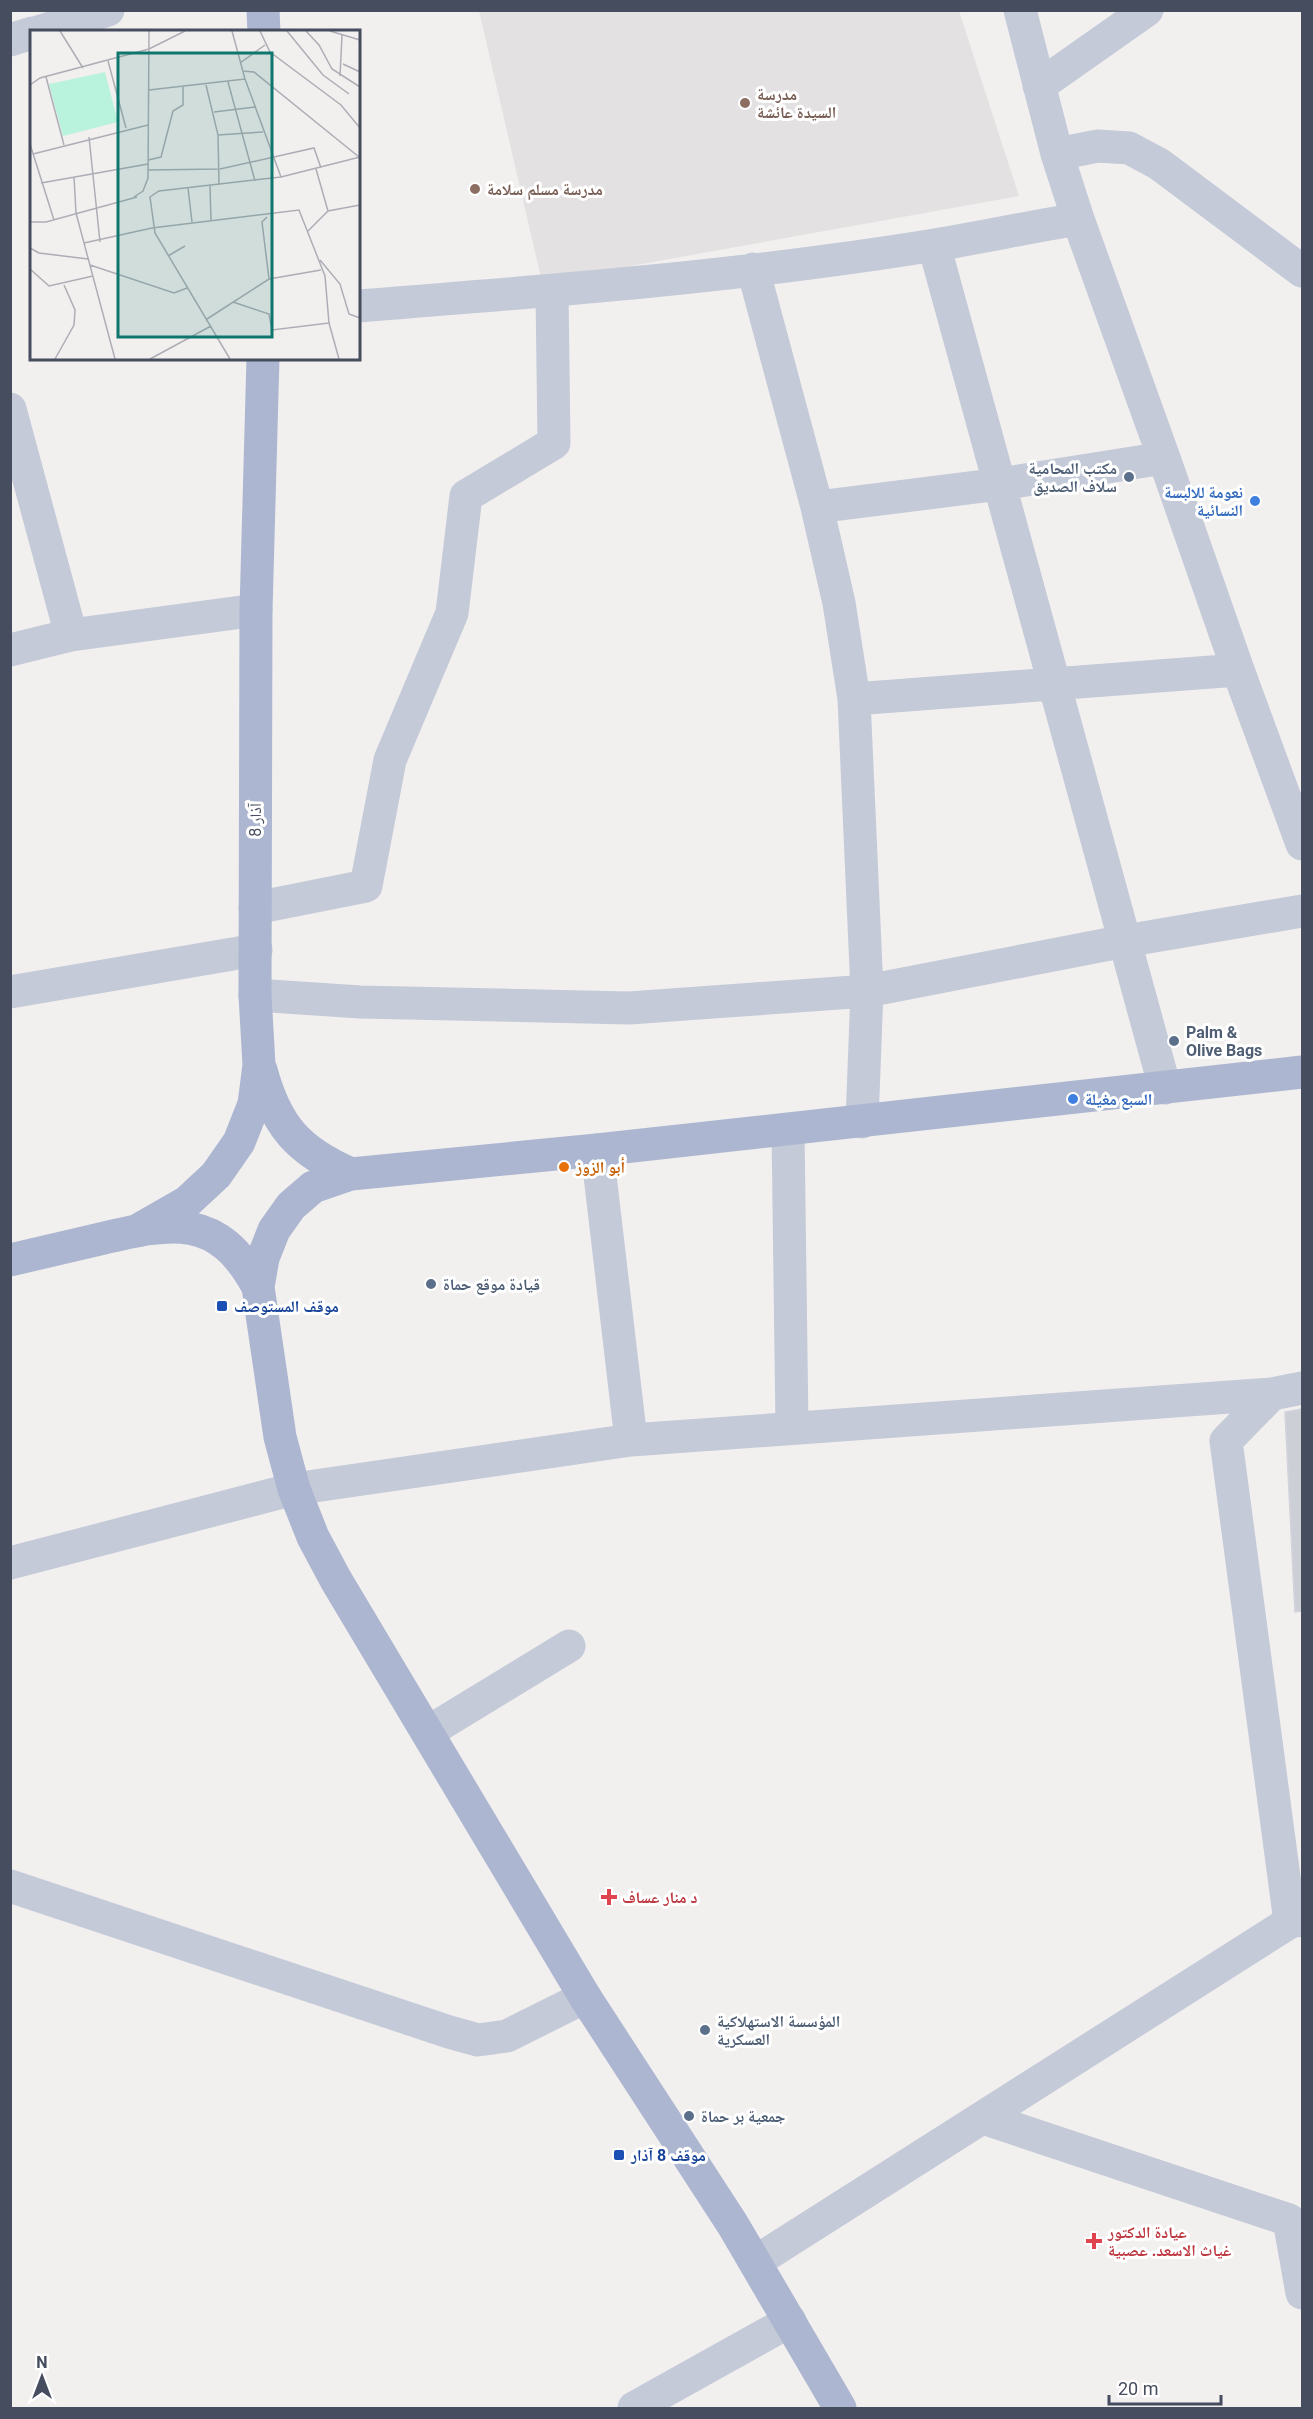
<svg xmlns="http://www.w3.org/2000/svg" width="1313" height="2419" viewBox="0 0 1313 2419" font-family="Roboto,'Noto Naskh Arabic',sans-serif">
<style>
.education{fill:#e3e1e1}
.building{fill:#cdcfd7;stroke:#d2d3db;stroke-width:1.5}
.lines{fill:none;stroke-linecap:round;stroke-linejoin:round}
.minor{stroke:#c4cad8;stroke-width:33}
.major{stroke:#acb6d0;stroke-width:33}
.education-dot{fill:#8d6e63;stroke:#fff;stroke-width:2}
.service-dot{fill:#5c6f8a;stroke:#fff;stroke-width:2}
.shop-dot{fill:#3f7fe0;stroke:#fff;stroke-width:2}
.food-dot{fill:#e8710a;stroke:#fff;stroke-width:2}
.transit-dot{fill:#1a4fb4;stroke:#fff;stroke-width:2}
.health-dot{fill:#e0444e;stroke:#fff;stroke-width:2}
.labels{text-anchor:middle;dominant-baseline:central;stroke-width:6;stroke-linejoin:round;paint-order:stroke}
.education-label{font-size:16px;font-weight:bold;fill:#785e54;stroke:#fff;text-anchor:start}
.service-label{font-size:16px;font-weight:bold;fill:#4e5e75;stroke:#fff;text-anchor:start}
.shop-label{font-size:16px;font-weight:bold;fill:#366cbe;stroke:#fff;text-anchor:end}
.street-label{font-size:16px;fill:#454d5e;stroke:#fff}
.food-label{font-size:16px;font-weight:bold;fill:#c56008;stroke:#fff;text-anchor:start}
.transit-label{font-size:16px;font-weight:bold;fill:#164399;stroke:#fff;text-anchor:start}
.health-label{font-size:16px;font-weight:bold;fill:#be3a42;stroke:#fff;text-anchor:start}
.inset-road{fill:none;stroke:#adaeb5;stroke-width:1.5}
.view{fill:#0f766e;fill-opacity:0.15;stroke:#0f766e;stroke-width:3}
.inset-edge{fill:none;stroke:#454d5e;stroke-width:3}
</style>
<rect width="100%" height="100%" fill="#f2efef"/>
<path class="education" d="M479 11H959L1019 196 542 282Z"/>
<path class="building" d="M1302 1409V1611L1295 1612 1285 1412Z"/>
<g class="lines">
<path class="minor" d="M1020 10 1057 154 1078 219 1164 458 1238 670 1302 844
M38 32 108 10
M10 40 32 33
M1039 86 1147 10
M1057 154 1098 146 1129 148 1159 164 1302 271
M934 245 1165 1088
M753 269 817 507 839 603 854 699 867 991 862 1122
M358 306C551 291 744 276 935 245 983 237 1030 227 1078 219
M10 409 71 635
M817 507 1000 484 1164 458
M10 650 71 635 256 610
M854 699 1238 670
M255 908 366 886 390 760 452 613 466 496 554 443 552 291
M10 992 256 950
M255 995 360 1002 629 1008 867 991 1125 941 1302 911
M788 1130 792 1428
M597 1150 631 1440
M1272 1394 1226 1441 1290 1922
M10 1563 294 1489 631 1440 1272 1394 1302 1388
M428 1732 569 1646
M10 1886 449 2032 478 2040 507 2036 585 1997
M983 2118 1289 2220 1302 2293
M755 2262 1290 1922 1302 1920
M634 2408 790 2321"/>
<path class="major" d="M263 10 264 32
M261 1070C276 1126 298 1151 351 1174
M138 1230 187 1202 216 1175 239 1142 254 1104 259 1065 255 995 256 610 263 358
M10 1260C40 1253 70 1246 100 1239 172 1222 218 1212 258 1287
M840 2408 733 2225 585 1997 336 1580 313 1537 294 1489 280 1437 258 1287 263 1258 274 1230 291 1206 313 1187 351 1174 597 1150 1302 1072"/>
</g>
<g class="education-dot">
<circle cx="745" cy="103" r="6"/>
<circle cx="475" cy="189" r="6"/>
</g>
<g class="service-dot">
<circle cx="1129" cy="477" r="6"/>
<circle cx="1174" cy="1041" r="6"/>
<circle cx="431" cy="1284" r="6"/>
<circle cx="705" cy="2030" r="6"/>
<circle cx="689" cy="2116" r="6"/>
</g>
<g class="shop-dot">
<circle cx="1255" cy="501" r="6"/>
<circle cx="1073" cy="1099" r="6"/>
</g>
<circle class="food-dot" cx="564" cy="1167" r="6"/>
<g class="transit-dot">
<rect x="216" y="1300" width="12" height="12" rx="3"/>
<rect x="613" y="2149" width="12" height="12" rx="3"/>
</g>
<g class="health-dot">
<path d="M606 1888h6v6h6v6h-6v6h-6v-6h-6v-6h6z"/>
<path d="M1091 2232h6v6h6v6h-6v6h-6v-6h-6v-6h6z"/>
</g>
<g class="labels">
<g class="education-label">
<text x="757" y="94">مدرسة<tspan x="757" dy="18">السيدة عائشة</tspan></text>
<text x="487" y="189">مدرسة مسلم سلامة</text>
</g>
<g class="service-label">
<text x="1117" y="468" text-anchor="end">مكتب المحامية<tspan x="1117" dy="18">سلاف الصديق</tspan></text>
<text x="1186" y="1032">Palm &amp;<tspan x="1186" dy="18">Olive Bags</tspan></text>
<text x="443" y="1284">قيادة موقع حماة</text>
<text x="717" y="2021">المؤسسة الاستهلاكية<tspan x="717" dy="18">العسكرية</tspan></text>
<text x="701" y="2116">جمعية بر حماة</text>
</g>
<g class="shop-label">
<text x="1243" y="492">نعومة للالبسة<tspan x="1243" dy="18">النسائية</tspan></text>
<text x="1085" y="1099" text-anchor="start">السبع مغيلة</text>
</g>
<g class="street-label">
<text transform="translate(255 820) rotate(-90)">8 آذار</text>
</g>
<g class="food-label">
<text x="576" y="1167">أبو الزوز</text>
</g>
<g class="transit-label">
<text x="234" y="1306">موقف المستوصف</text>
<text x="631" y="2155">موقف 8 آذار</text>
</g>
<g class="health-label">
<text x="622" y="1897">د منار عساف</text>
<text x="1108" y="2232">عيادة الدكتور<tspan x="1108" dy="18">غياث الاسعد. عصبية</tspan></text>
</g>
</g>
<g transform="translate(30 30)">
<rect width="330" height="330" fill="#f2efef"/>
<path d="M75 42 88 92 33 106 19 54Z" fill="#baf3dd"/>
<path class="inset-road" d="M30 1 53 38M202 1 215 49 251 147M230 1 240 22 311 75 330 98M257 1 293 45 319 64M276 1 289 15 302 39 330 57M300 1 330 10M78 31 96 98M210 33 235 15M313 34 330 42M212 41 224 42 329 127M310 46 312 5M16 47 34 115M198 52 225 151M0 55 10 48 119 19 155 1M176 55 188 105 189 155M119 60 215 49M184 82 225 77M188 105 233 102M59 107 70 212M0 114 24 190M3 124 118 95M118 130 131 127 143 81 153 75V57M286 139 298 181M118 140 190 139 284 118 291 138M44 147 46 183M11 153 118 134M180 156 181 191M158 158 162 192M104 167 113 161 118 148 119 1M46 183 85 329M237 187 232 192 239 249M0 192H16L107 167M278 201 298 181 330 175M54 213 122 198 269 180 295 246 299 293 309 329M0 218 9 223 58 229M138 226 155 216M290 230 310 254 319 284 330 288M60 235 144 263 157 258M0 239 19 256 63 246M203 272 239 284 242 300 299 293M177 289 239 249 291 240M25 329 44 295 45 280 34 255M120 329 181 296M200 329 125 203 120 167 129 161 251 147 330 127"/>
<path class="view" d="M88 23H242V307H88Z"/>
<rect width="330" height="330" class="inset-edge"/>
</g>
<rect width="1313" height="2419" fill="none" stroke="#454d5e" stroke-width="24"/>
<g transform="translate(42 2377)" stroke="#ffffff" stroke-width="4.5" paint-order="stroke">
<path d="M0-4.5L10 22L0 15L-10 22Z" fill="#454d5e"/>
<text y="-9" font-size="16" font-weight="bold" text-anchor="middle" fill="#454d5e">N</text>
</g>
<path d="M1109 2395v9h112v-9" fill="none" stroke="#454d5e" stroke-width="3"/>
<text x="1118" y="2395" font-size="18" fill="#454d5e" stroke="#ffffff" stroke-width="4.5" paint-order="stroke">20 m</text>
</svg>
